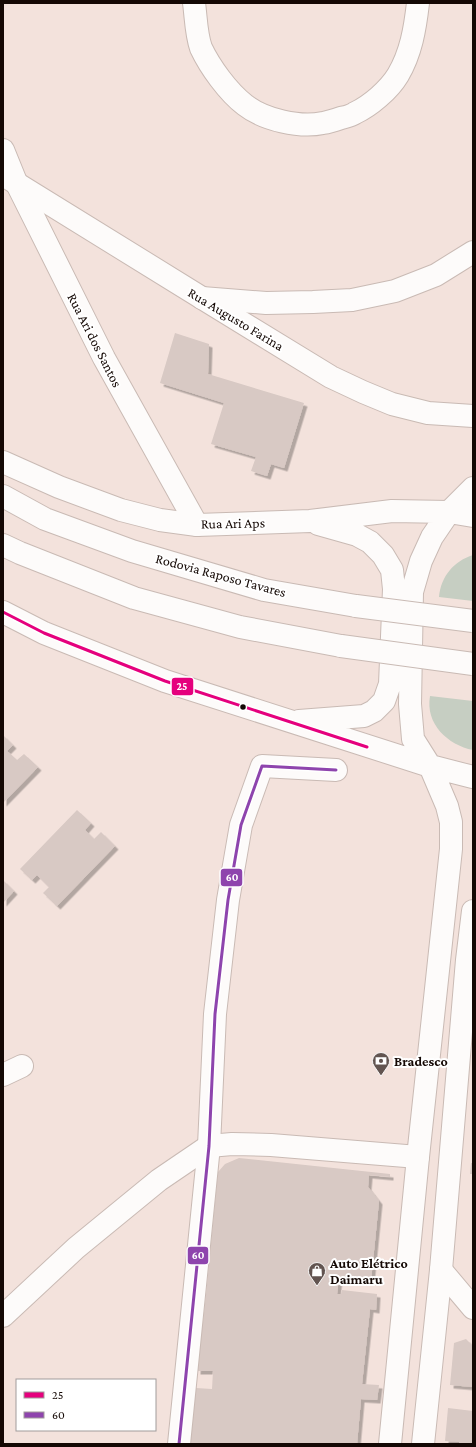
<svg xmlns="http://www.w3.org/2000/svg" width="476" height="1447" viewBox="0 0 476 1447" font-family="'Crimson Pro',serif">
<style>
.green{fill:#c6cec2}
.building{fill:#d8c9c4;filter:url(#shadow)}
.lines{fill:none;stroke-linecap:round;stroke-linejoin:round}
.minor-casing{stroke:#c9bab4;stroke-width:24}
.tertiary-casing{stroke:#c9bab4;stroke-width:24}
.secondary-casing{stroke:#c9bab4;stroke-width:24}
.motorway-casing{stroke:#c9bab4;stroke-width:24}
.minor{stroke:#fdfbfa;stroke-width:22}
.tertiary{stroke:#fdfbfa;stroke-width:22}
.secondary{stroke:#fdfbfa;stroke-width:22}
.motorway{stroke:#fdfbfa;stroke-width:22}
.motorway-bridge-casing{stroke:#c9bab4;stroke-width:24;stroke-linecap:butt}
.motorway-bridge{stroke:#fdfbfa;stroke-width:22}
.bus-1-casing{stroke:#fff;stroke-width:6}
.bus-2-casing{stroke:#fff;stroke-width:6}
.bus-1{stroke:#e5007d;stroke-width:3}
.bus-2{stroke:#8e44ad;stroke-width:3}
.bus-dot{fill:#140804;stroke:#fff;stroke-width:1.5}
.labels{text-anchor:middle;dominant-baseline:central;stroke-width:4;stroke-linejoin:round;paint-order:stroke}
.street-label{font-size:14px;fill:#140804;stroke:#fff}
.poi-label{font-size:14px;font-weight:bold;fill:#140804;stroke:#fff;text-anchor:start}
.line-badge{stroke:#fff;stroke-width:1.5}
.badge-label{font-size:11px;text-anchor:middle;font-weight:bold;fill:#fff}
</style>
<defs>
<filter id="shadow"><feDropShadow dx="3.5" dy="3.5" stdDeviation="0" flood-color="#0004"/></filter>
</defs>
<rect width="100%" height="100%" fill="#f3e2dc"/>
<path class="green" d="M473 555V601L439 597C441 576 454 561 473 555Z
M430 696 473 701V750C448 745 425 724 430 696Z"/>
<path class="building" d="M175 333 209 344 208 374 304 403 284 468 271 464 267 476 251 471 256 457 211 444 224 403 160 383Z
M3 735 13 745 7 751 17 760 24 754 38 767 3 803Z
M77 810 91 823 85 830 94 839 101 832 115 846 57 906 43 893 49 887 37 875 32 880 20 869Z
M3 880 14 891 3 903Z
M239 1158 390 1174V1177L369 1175 368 1187 379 1201 371 1281 339 1278 337 1294H341L342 1290 377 1294 376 1310 370 1309 362 1384 379 1385 377 1400 361 1399 357 1444H189L196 1388 212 1389 213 1371H197L200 1323 203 1322 206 1295 218 1172 225 1164Z
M471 1163H473V1174H470Z
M466 1339 473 1346V1387L450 1385 454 1343Z
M448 1408 473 1411V1444H459V1442L445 1441Z"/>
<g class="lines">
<defs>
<path id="minor" d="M3 150 16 182 104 358 197 525
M202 298 266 303 313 302 352 300 395 291 436 275 473 252
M3 1075 22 1066
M441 1270 473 1308
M179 1444 209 1146 215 1014 228 900 241 825 262 766 336 770"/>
<path id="tertiary" d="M194 3C196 17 196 34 201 48 210 67 228 92 245 105 264 120 300 128 323 123 329 122 335 120 341 118 345 117 351 116 355 113 370 106 389 90 398 75 411 53 415 29 418 3
M3 175 202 298 331 377 363 392 392 404 428 413 473 416
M449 512 473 488
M3 1316 76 1248 159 1180 209 1146 232 1144 271 1145 418 1157"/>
<path id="secondary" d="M3 462 59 487 121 510 160 520 197 525 310 521 392 511 449 512 473 516
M3 612 44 633 165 681 430 766 473 777
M299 721 364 716 374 711 384 701 390 684 394 589 392 570 383 555 370 542 357 535 318 524
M390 1444 418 1157 451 849V822L447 806 430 766 413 739 410 704 412 592 421 561 432 537 449 512
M423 1444 441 1270 467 960 473 911"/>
<path id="motorway" d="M3 496 45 519 132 551 264 590 356 606
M3 545 20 553 134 598 240 627 341 646"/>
</defs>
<use href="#minor" class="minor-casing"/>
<use href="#tertiary" class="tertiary-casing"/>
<use href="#secondary" class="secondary-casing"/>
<use href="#motorway" class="motorway-casing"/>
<use href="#minor" class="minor"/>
<use href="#tertiary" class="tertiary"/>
<use href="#secondary" class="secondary"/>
<use href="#motorway" class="motorway"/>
<defs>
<path id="motorway-bridge" d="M356 606 473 621
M341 646 473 664"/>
</defs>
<use href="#motorway-bridge" class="motorway-bridge-casing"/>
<use href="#motorway-bridge" class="motorway-bridge"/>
<defs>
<path id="bus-1" d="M3 612 44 633 165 681 367 747"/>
<path id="bus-2" d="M179 1444 209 1146 215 1014 228 900 241 825 262 766 336 770"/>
</defs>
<use href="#bus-1" class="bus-1-casing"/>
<use href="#bus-2" class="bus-2-casing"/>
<use href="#bus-1" class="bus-1"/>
<use href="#bus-2" class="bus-2"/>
</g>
<defs>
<symbol id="bank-pin" viewBox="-11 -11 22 30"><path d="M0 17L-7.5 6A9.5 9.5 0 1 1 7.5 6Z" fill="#625450" stroke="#fff"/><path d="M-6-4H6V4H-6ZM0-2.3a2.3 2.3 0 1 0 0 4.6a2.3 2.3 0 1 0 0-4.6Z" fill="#fff"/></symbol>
<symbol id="shop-pin" viewBox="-11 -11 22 30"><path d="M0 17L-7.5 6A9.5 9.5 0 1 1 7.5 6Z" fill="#625450" stroke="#fff"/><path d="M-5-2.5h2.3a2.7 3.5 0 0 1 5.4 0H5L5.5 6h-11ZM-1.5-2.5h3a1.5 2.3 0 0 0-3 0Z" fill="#fff"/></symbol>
</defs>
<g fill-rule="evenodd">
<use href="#bank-pin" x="371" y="1051" width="20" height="27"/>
<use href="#shop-pin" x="307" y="1261" width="20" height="27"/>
</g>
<circle class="bus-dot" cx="243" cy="707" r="3.5"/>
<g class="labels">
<g class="street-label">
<text transform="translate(236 319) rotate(31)">Rua Augusto Farina</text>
<text transform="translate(95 340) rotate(63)">Rua Ari dos Santos</text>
<text transform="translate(233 523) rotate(-1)">Rua Ari Aps</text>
<text transform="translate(221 575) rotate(15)">Rodovia Raposo Tavares</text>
</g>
<g class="poi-label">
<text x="394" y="1061">Bradesco</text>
<text x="330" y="1263">Auto Elétrico<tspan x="330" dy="16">Daimaru</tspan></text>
</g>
</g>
<g class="line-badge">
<rect x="171" y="677" width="23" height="19" rx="4" fill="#e5007d"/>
<rect x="220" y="868" width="23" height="19" rx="4" fill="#8e44ad"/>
<rect x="187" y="1246" width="22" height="19" rx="4" fill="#8e44ad"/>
</g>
<g class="badge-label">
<text x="182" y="690">25</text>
<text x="232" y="881">60</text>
<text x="198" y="1259">60</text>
</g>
<rect width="476" height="1447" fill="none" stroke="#140804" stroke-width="8"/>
<rect x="16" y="1379" width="140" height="52" fill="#ffffff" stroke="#a19c9b"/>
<rect x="24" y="1392" width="20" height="6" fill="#e5007d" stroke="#a19c9b"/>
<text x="52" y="1399" font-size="12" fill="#140804">25</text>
<rect x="24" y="1412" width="20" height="6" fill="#8e44ad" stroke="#a19c9b"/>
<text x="52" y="1419" font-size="12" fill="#140804">60</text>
</svg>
